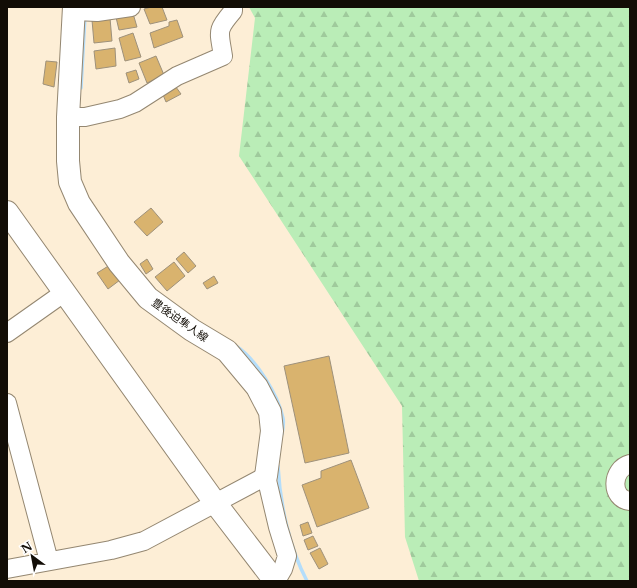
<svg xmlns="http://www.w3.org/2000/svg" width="637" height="588" viewBox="0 0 637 588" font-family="'Libre Baskerville','Noto Sans JP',serif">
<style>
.forest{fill:url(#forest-firs)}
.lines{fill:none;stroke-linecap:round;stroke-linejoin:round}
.stream{stroke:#b4ddfa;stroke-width:3.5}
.building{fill:#d9b36e;stroke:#9e917b}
.minor-casing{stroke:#948771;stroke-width:20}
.major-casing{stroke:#948771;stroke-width:24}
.minor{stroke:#fff;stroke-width:18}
.major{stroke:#fff;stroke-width:22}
.labels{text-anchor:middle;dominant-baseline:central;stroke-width:4;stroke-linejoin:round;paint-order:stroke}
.street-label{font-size:11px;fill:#120d06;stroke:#fff}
</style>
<defs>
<pattern id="forest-firs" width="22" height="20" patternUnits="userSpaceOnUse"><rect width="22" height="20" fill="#baedb7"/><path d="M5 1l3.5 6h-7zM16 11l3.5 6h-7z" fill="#9fca9c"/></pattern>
</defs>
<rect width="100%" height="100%" fill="#fdeed6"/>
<path class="forest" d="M249 7H630V581H419L405 537 402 406 239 156 255 18Z"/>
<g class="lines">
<path class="stream" d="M81 88 85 16
M236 346C256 359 278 395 283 418 284 423 283 429 282 434
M278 466C280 504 289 547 307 581"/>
</g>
<path class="building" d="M151 7H162L167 20 150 24 144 9Z
M132 10 137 27 119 30 115 13Z
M110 18 112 41 94 43 92 20Z
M177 20 183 37 154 48 150 33 169 26V22Z
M133 33 141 57 125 61 119 38Z
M115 48 116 66 96 69 94 51Z
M156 56 164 75 147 83 139 63Z
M46 61 57 62 54 87 43 84Z
M136 70 139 79 129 83 126 73Z
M173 83 181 94 166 102 161 90Z
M151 208 163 222 147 236 134 222Z
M184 252 196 266 188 273 176 259Z
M147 259 153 269 146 274 140 264Z
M174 262 185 276 167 291 155 277Z
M110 265 120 280 108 289 97 273Z
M214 276 218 283 207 289 203 283Z
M329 356 349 453 305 463 284 366Z
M351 460 369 508 317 527 302 485 321 478V471Z
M308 522 312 533 303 536 300 525Z
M313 536 318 546 308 550 304 540Z
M320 548 328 564 319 569 310 553Z"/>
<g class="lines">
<defs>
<path id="minor" d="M75 11 97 12 131 7
M68 117H85L120 109 135 103 177 76 223 56C219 30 216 31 233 11V7
M7 333 65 292
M7 403 49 561
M630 464C611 469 610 499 630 501
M7 569 111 550 144 541 266 476 278 527 287 556 283 569 276 581"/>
<path id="major" d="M74 7 68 117V161L70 182 79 203 119 263 148 298 192 330 227 351 257 387 270 412 272 431 266 476
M7 212 216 504 275 581"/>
</defs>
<use href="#minor" class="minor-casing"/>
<use href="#major" class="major-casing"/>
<use href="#minor" class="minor"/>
<use href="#major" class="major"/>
</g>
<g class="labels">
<g class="street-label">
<text transform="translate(180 320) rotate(35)">豊後迫隼人線</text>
</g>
</g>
<rect width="637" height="588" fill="none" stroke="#120d06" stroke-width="16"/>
<g transform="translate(32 556) rotate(328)" stroke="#ffffff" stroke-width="3" paint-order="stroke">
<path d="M0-3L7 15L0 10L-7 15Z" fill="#120d06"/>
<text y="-6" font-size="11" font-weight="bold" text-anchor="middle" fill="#120d06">N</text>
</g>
</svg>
